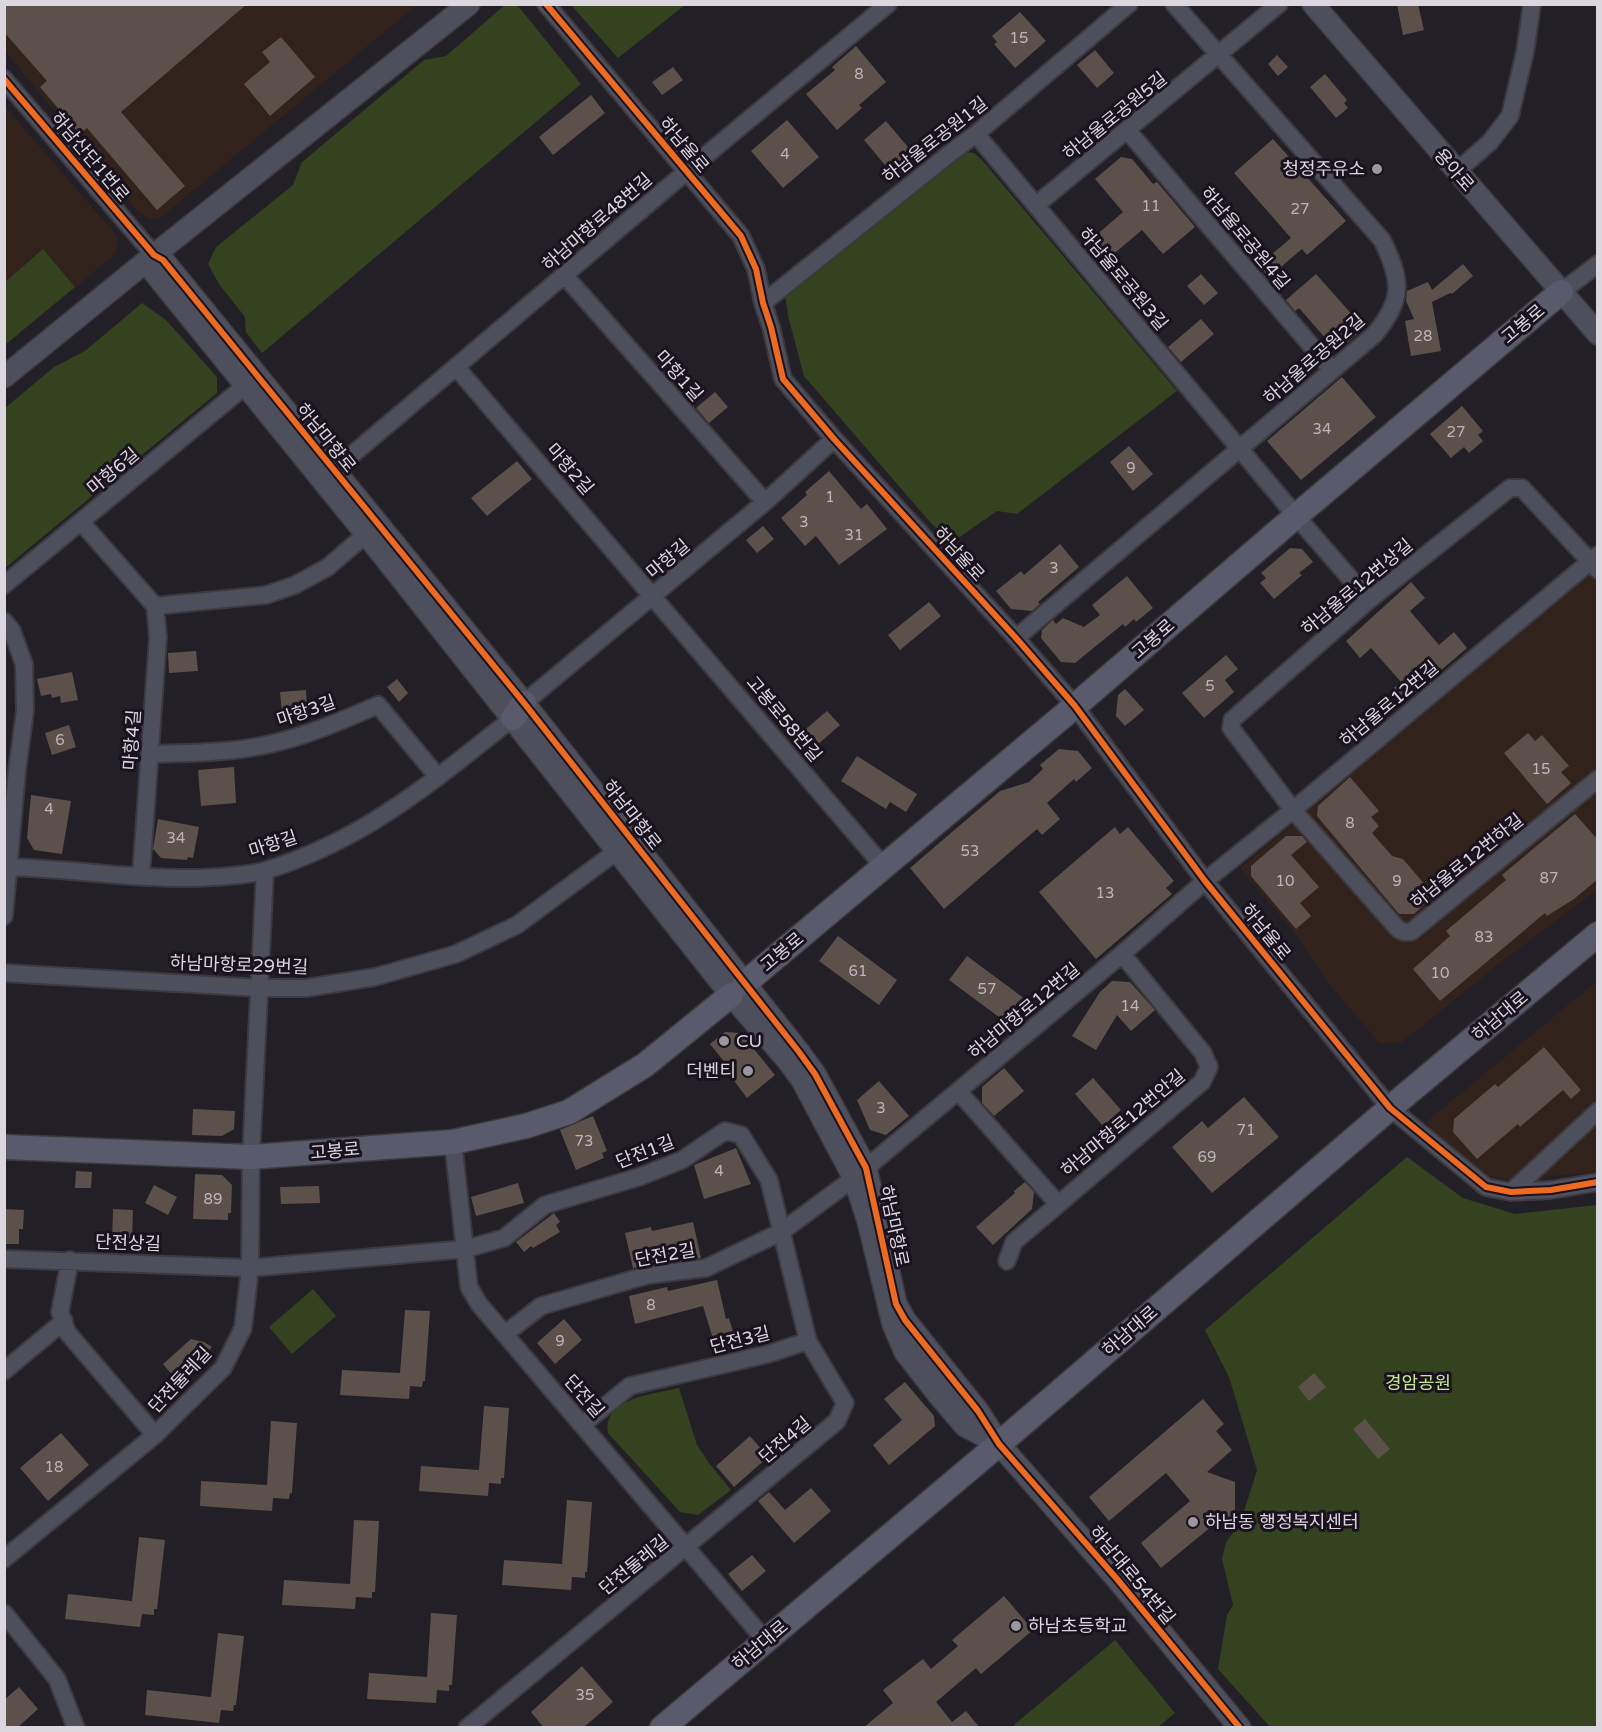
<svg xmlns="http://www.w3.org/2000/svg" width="1602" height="1732" viewBox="0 0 1602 1732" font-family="'Varela Round','Noto Sans KR',sans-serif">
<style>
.commercial{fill:#32221c}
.industrial{fill:#31221c}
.green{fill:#34421f}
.building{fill:#5c514a}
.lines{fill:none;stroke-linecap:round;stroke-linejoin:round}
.minor-casing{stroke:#3d3a3f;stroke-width:20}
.tertiary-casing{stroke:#3d3a3f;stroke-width:24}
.secondary-casing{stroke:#3d3a3f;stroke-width:27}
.minor{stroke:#4e4f5d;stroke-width:16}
.tertiary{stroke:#4e4f5d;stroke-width:21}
.secondary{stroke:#595a6b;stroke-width:24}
.cycleway-casing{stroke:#1a131f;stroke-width:10}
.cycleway{stroke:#ed6a23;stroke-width:6}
.poi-dot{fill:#9b979e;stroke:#1a131f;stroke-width:2}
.labels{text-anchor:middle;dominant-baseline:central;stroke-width:6;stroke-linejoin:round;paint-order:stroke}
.number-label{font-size:15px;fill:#bcb6ba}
.street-label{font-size:18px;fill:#dcd7df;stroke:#1a131f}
.poi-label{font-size:18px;fill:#dcd7df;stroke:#1a131f;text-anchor:start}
.park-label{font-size:18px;fill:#c2e890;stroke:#1a131f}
</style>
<rect width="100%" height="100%" fill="#231f26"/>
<path class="commercial" d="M1597 569V890L1500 963 1401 1043H1379L1330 985 1294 932 1240 868Z
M1597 981V1172L1505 1180 1480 1173 1445 1145 1426 1122Z"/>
<path class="industrial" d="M4 5H417L160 218 150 219 139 213 5 51Z
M4 105 118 237 117 249 111 258 5 345Z"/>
<path class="green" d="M506 4 515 5 519 7 581 84 262 353 246 332 245 317 219 284 208 264 216 247 293 185 302 162 424 60 446 56Z
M571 5H685L618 58Z
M960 152 974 153 982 160 1177 391 1017 514 997 511 951 543 929 521 804 376 788 316 785 294Z
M43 249 75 287 5 345V282Z
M142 303 166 320 217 377V393L5 568V408L54 367 85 351Z
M1407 1157 1463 1198 1515 1214 1597 1205V1727H1270L1218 1669 1227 1615 1233 1605 1222 1559 1226 1542 1240 1524 1257 1470 1229 1377 1205 1330Z
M313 1289 336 1316 292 1354 269 1327Z
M679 1388 697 1445 709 1463 731 1490 698 1515 680 1512 608 1433C603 1398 654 1394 679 1388Z
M1115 1640 1175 1713 1158 1727H1014L1015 1724Z"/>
<path class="building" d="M4 4H247L121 112 185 186 157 210 87 128 80 134 40 87 47 81 4 32Z
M1397 4H1418L1424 30 1403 35Z
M1020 12 1046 41 1015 68 994 44 997 42 992 36Z
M281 37 315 77 270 116 244 84 270 62 262 52Z
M856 46 886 82 859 105 862 108 837 130 806 94 835 70 832 67Z
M1095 50 1114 73 1097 88 1077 65Z
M1277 55 1288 67 1278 76 1268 64Z
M673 67 683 80 662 95 652 82Z
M1325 74 1347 100 1344 103 1348 108 1336 118 1310 87Z
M591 95 605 113 553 155 539 137Z
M787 120 819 157 783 188 751 151Z
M886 121 918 159 896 178 864 140Z
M1273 139 1346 221 1307 255 1302 249 1269 277 1259 265 1291 238 1234 173Z
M1121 157 1132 159 1153 184 1157 182 1195 227 1163 254 1142 230 1103 263 1086 244 1123 212 1095 179Z
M1463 264 1473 276 1452 294 1450 293 1432 302 1441 351 1411 356 1405 321 1414 319 1406 301 1407 291 1428 282 1432 290Z
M1201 274 1218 293 1204 305 1187 286Z
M1316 274 1364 328 1341 348H1334L1299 308 1295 311 1286 300Z
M1201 319 1214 334 1181 362 1168 347Z
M1342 377 1376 417 1301 480 1267 441Z
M715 392 728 407 709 423 696 408Z
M1462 406 1483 431 1478 435 1483 441 1469 453 1464 447 1451 458 1430 434Z
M1129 446 1153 474 1133 491 1110 462Z
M517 461 532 479 487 516 471 498Z
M829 471 861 509 867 504 887 529 839 565 816 536 805 546 781 518 807 495 805 492Z
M763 526 774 539 757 553 746 540Z
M1060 544 1079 567 1038 602 1040 604 1032 611 1011 609 996 591 1021 571 1024 575Z
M1290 548 1302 549 1313 562 1299 573 1302 575 1274 599 1260 583 1266 578 1261 573Z
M1127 576 1153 608 1136 622 1134 619 1125 627 1123 624 1075 663 1061 662 1041 638 1042 630 1053 620 1056 624 1063 618 1084 627 1100 615 1092 605Z
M1411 582 1425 598 1410 611 1439 645 1454 632 1467 648 1405 701 1394 688 1401 682 1371 648 1360 658 1346 641Z
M929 602 941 616 900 650 888 635Z
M196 651 198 671 169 673 168 653Z
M1226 655 1238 669 1225 680 1234 692 1204 718 1182 693Z
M72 672 78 700 61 703 60 696 52 698 51 694 41 696 37 679Z
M397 679 408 693 399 702 387 687Z
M1125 689 1144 710 1125 726 1116 716 1118 695Z
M306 690 307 711 282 713 280 692Z
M827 711 840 725 807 754 794 739Z
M69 725 76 747 52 755 45 733Z
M1528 733 1535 741 1542 735 1569 766 1561 772 1571 783 1547 804 1504 753Z
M1059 749 1078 751 1092 768 1076 782 1074 779 1047 803 1060 819 1042 835 1037 829 944 909 910 868 1000 791 1029 782 1043 769 1040 765Z
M857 756 917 794 906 812 890 802 886 809 841 781Z
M234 767 236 803 201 806 198 770Z
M1350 777 1379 811 1371 817 1379 826 1372 833 1392 856 1403 859 1433 894 1425 900 1427 902 1414 914H1399L1317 816 1318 806Z
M31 795 71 801 62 854 34 850 27 838Z
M1575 814 1598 840V879L1574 899 1547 916 1545 913 1440 1001 1413 969 1450 936 1446 931 1506 880 1502 875Z
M158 819 199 827 193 858 188 857 187 860 161 858 153 849Z
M1115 827 1120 834 1128 827 1174 881 1166 888 1172 894 1096 959 1039 892Z
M1286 836H1302L1307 842 1291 855 1319 887 1300 903 1311 916 1296 929 1251 876V866Z
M838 936 897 980 879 1005 819 961Z
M967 956 1025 999 1007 1023 949 980Z
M1112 981 1130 982 1155 1010 1131 1031 1117 1015 1096 1050 1072 1036 1100 992Z
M725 1032 741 1033 775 1075 747 1098 735 1082 730 1069 710 1044Z
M1544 1047 1581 1090 1571 1099 1563 1090 1520 1127 1518 1124 1477 1159 1453 1132 1454 1119 1495 1084 1498 1087Z
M1004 1068 1024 1091 994 1116 982 1103V1087Z
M1093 1078 1121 1110 1103 1126 1075 1094Z
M879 1081 909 1116 886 1135 870 1130 857 1100Z
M1244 1097 1279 1137 1212 1193 1172 1147 1202 1121 1208 1128Z
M193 1109 235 1111 234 1129 222 1136 192 1135Z
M593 1116 607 1151 602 1153 604 1158 576 1170 560 1130Z
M736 1148 751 1184 704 1199 694 1165Z
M76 1171 92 1172 91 1188H75Z
M195 1174 222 1175 232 1185 231 1213H228V1220L193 1219Z
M1025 1182 1034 1192 1032 1209 993 1245 976 1227 1015 1193 1014 1191Z
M518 1183 524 1203 476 1216 471 1197Z
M154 1185 177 1197 168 1215 145 1203Z
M319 1186 320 1203 281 1204 280 1187Z
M4 1209 24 1210 23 1229H19V1244H4Z
M113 1209 133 1210 132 1242 112 1241Z
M554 1213 560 1222 556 1225 560 1232 533 1248 531 1246 524 1252 516 1242Z
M693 1222 701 1258 671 1262V1260L633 1268 625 1233 651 1227 652 1231Z
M717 1280 726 1319 729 1318 737 1346 717 1352 703 1306 635 1324 629 1296 667 1287 668 1291Z
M405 1310 430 1311 425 1381H423L422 1387 410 1386 409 1399 340 1395 342 1370 400 1373Z
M564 1319 582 1340 555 1364 537 1343Z
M191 1339 204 1342 212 1347 198 1362 201 1366 180 1384 163 1364Z
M1314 1373 1326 1387 1309 1401 1298 1387Z
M905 1382 934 1416 935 1426 889 1465 873 1445 902 1420 884 1399Z
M1203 1399 1224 1424 1216 1431 1232 1450 1207 1472 1235 1482V1520L1223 1518 1220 1526H1212L1161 1568 1141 1543 1190 1501 1166 1473 1109 1521 1089 1497Z
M484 1406 509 1408 504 1478H501V1484L489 1483 488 1496 419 1491 421 1466 479 1470Z
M1365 1419 1390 1449 1378 1459 1353 1429Z
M271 1421 297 1423 292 1493H290L289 1499 273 1498 272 1511 200 1506 201 1481 267 1485Z
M61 1433 89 1465 48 1501 20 1468Z
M750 1436 768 1457 734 1487 716 1466Z
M811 1488 831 1511 794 1543 758 1501 769 1492 785 1510Z
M567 1500 592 1502 587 1572H585V1578L572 1577 571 1590 502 1585 504 1560 562 1564Z
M354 1520 379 1521 375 1592H372V1598L356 1597 355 1609 282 1605 284 1580 350 1584Z
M139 1537 165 1540 157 1609H154V1615L142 1614 140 1627 65 1619 68 1594 132 1601Z
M752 1555 766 1571 742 1591 728 1574Z
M1004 1596 1033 1630 981 1674 976 1668 936 1702 952 1722 966 1711 980 1728H863L893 1703 883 1690 923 1659 931 1669 958 1646 952 1640Z
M431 1613 457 1615 452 1685H449V1691L437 1690 436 1703 367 1699 369 1673 427 1677Z
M218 1633 244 1636 236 1705H234L233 1711 221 1710 219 1723 145 1715 147 1690 211 1697Z
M582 1666 613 1702 583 1728H544L531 1712Z
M19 1687 38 1709 17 1728H4V1700Z"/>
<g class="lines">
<defs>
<path id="minor" d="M546 4 741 236 756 269 763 303 771 327 783 379 834 439 1016 638 1075 706 1205 881 1390 1108 1486 1187 1511 1192 1551 1190 1598 1182
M4 79 154 255
M1128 131 1332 370
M976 134 1296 516 1369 600
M1456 172 1490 142 1510 116 1525 52 1532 4
M1036 205 1279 4
M565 276 765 502
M1561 292 1598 264
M763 303 953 151 976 134 1129 4
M456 367 884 867
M333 471 687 171 888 4
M81 522 155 606 158 637 141 876
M1598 570 1522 488H1510L1369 600 1232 720 1231 728 1293 810 1398 929 1404 932H1411L1598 779
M4 585 245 386
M155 606 266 595 295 585 328 567 366 534
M4 621 12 631 24 664 25 711 17 771 4 916
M1016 638 1374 335C1404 300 1402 280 1382 240L1174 4
M524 703 765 502 834 439
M151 754C191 753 231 753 270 744 307 736 343 720 378 705L438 777
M4 867C67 868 128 879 191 878 208 878 252 875 267 870 366 839 433 781 513 718
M4 973 260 988H306L375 977 456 954 517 925 617 851
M959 1092 1058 1204
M453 1142 469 1287 479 1304 765 1640
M1511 1192 1598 1111
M4 1259 250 1268 466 1249 504 1238 545 1205 639 1177 682 1160 725 1131 741 1135 769 1180 808 1341 845 1403 837 1421 467 1728
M70 1260 60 1312 67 1332 155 1435
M1007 1261 1014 1242 1202 1082 1209 1067 1203 1053 1122 954
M505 1334 541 1306 648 1275 706 1268 781 1232 854 1178 1122 954 1205 881 1293 810 1598 555
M4 1371 64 1321
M583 1424 630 1386 768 1354 808 1341
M4 1559 155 1435 223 1368 243 1328 250 1268 251 1157 265 871
M4 1613 57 1679 76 1728"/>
<path id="tertiary" d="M1313 4 1598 334
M4 377 154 255 469 4
M999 1444 965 1426 941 1398 905 1352 893 1324 868 1221 854 1178 802 1080 788 1061 731 995 366 534 152 270 154 255 163 260 524 703 799 1052 815 1074 866 1168 896 1304 905 1320 978 1411 999 1444 1117 1579 1240 1728"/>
<path id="secondary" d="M513 718 524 703
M745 983 1075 706 1296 516 1561 292
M4 1147 251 1157 453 1142 526 1126 569 1112 645 1065 731 995
M662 1728 999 1444 1390 1108 1598 934"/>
</defs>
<use href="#minor" class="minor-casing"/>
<use href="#tertiary" class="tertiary-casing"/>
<use href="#secondary" class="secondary-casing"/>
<use href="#minor" class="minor"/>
<use href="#tertiary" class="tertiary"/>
<use href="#secondary" class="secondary"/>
<defs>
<path id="cycleway" d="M546 4 741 236 756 269 763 303 771 327 783 379 834 439 1016 638 1075 706 1205 881 1390 1108 1486 1187 1511 1192 1551 1190 1598 1182
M4 79 154 255 163 260 524 703 799 1052 815 1074 866 1168 896 1304 905 1320 978 1411 999 1444 1117 1579 1240 1728"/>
</defs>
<use href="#cycleway" class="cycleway-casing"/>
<use href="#cycleway" class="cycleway"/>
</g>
<g class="poi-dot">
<circle cx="1377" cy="169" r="6"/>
<circle cx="724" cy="1041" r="6"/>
<circle cx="748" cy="1071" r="6"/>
<circle cx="1193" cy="1522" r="6"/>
<circle cx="1016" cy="1626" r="6"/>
</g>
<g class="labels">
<g class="number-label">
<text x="1019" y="38">15</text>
<text x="859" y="74">8</text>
<text x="785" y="154">4</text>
<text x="1151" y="206">11</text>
<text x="1300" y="209">27</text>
<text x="1423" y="336">28</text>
<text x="1322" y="429">34</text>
<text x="1456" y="432">27</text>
<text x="1131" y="468">9</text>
<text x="830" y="497">1</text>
<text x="804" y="522">3</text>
<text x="854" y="535">31</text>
<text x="1054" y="568">3</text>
<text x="1210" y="686">5</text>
<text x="60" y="740">6</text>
<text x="1541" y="769">15</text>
<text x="49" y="809">4</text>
<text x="1350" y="823">8</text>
<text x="176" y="838">34</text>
<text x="970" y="851">53</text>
<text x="1549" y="878">87</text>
<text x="1285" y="881">10</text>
<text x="1397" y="881">9</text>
<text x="1105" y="893">13</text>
<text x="1484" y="937">83</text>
<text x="858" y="971">61</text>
<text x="1440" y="973">10</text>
<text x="987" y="989">57</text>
<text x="1130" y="1006">14</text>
<text x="881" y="1108">3</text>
<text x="1246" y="1130">71</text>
<text x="584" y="1141">73</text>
<text x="1207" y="1157">69</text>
<text x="719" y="1171">4</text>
<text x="213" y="1199">89</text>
<text x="651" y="1305">8</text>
<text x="560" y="1341">9</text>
<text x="54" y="1467">18</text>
<text x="585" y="1695">35</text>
</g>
<g class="street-label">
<text transform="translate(1115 116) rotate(-39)">하남울로공원5길</text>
<text transform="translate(935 140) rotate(-38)">하남울로공원1길</text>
<text transform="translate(684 145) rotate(50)">하남울로</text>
<text transform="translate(90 157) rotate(50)">하남산단1번로</text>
<text transform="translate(1454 170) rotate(49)">용아로</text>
<text transform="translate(597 222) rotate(-41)">하남마항로48번길</text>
<text transform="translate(1245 238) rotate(50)">하남울로공원4길</text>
<text transform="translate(1123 279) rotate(50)">하남울로공원3길</text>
<text transform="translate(1523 324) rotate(-40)">고봉로</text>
<text transform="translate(1314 359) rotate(-41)">하남울로공원2길</text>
<text transform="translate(679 376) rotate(48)">마항1길</text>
<text transform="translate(326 438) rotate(51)">하남마항로</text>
<text transform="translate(570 469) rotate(49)">마항2길</text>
<text transform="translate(113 471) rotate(-40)">마항6길</text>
<text transform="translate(959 554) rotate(48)">하남울로</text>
<text transform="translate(668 559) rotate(-40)">마항길</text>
<text transform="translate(1357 587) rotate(-40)">하남울로12번상길</text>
<text transform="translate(1153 639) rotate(-41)">고봉로</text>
<text transform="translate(1389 704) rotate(-40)">하남울로12번길</text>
<text transform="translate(306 711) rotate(-19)">마항3길</text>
<text transform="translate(784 719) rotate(50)">고봉로58번길</text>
<text transform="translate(132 740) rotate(-86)">마항4길</text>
<text transform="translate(632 815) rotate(52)">하남마항로</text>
<text transform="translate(273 844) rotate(-18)">마항길</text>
<text transform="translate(1467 861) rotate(-39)">하남울로12번하길</text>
<text transform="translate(1266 932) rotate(51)">하남울로</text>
<text transform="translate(782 952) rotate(-40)">고봉로</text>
<text transform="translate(239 965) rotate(2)">하남마항로29번길</text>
<text transform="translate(1024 1011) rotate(-40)">하남마항로12번길</text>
<text transform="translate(1500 1016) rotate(-40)">하남대로</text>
<text transform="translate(1123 1123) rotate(-40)">하남마항로12번안길</text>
<text transform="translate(335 1151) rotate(-5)">고봉로</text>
<text transform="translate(645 1152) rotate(-21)">단전1길</text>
<text transform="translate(894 1226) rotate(78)">하남마항로</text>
<text transform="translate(128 1243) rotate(2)">단전상길</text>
<text transform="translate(665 1255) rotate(-10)">단전2길</text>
<text transform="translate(1130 1331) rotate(-41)">하남대로</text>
<text transform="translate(740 1340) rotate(-14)">단전3길</text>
<text transform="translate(180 1380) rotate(-47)">단전둘레길</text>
<text transform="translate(584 1396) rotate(49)">단전길</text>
<text transform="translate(785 1440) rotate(-40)">단전4길</text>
<text transform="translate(634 1565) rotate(-39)">단전둘레길</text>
<text transform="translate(1132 1575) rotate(50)">하남대로54번길</text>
<text transform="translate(760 1645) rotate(-40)">하남대로</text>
</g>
<g class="poi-label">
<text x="1365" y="169" text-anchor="end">청정주유소</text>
<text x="736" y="1041">CU</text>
<text x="736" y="1071" text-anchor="end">더벤티</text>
<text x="1205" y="1522">하남동 행정복지센터</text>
<text x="1028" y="1626">하남초등학교</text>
</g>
<g class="park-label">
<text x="1418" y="1383">경암공원</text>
</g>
</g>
<rect width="1602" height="1732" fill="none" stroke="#dcd7df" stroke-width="12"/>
</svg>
